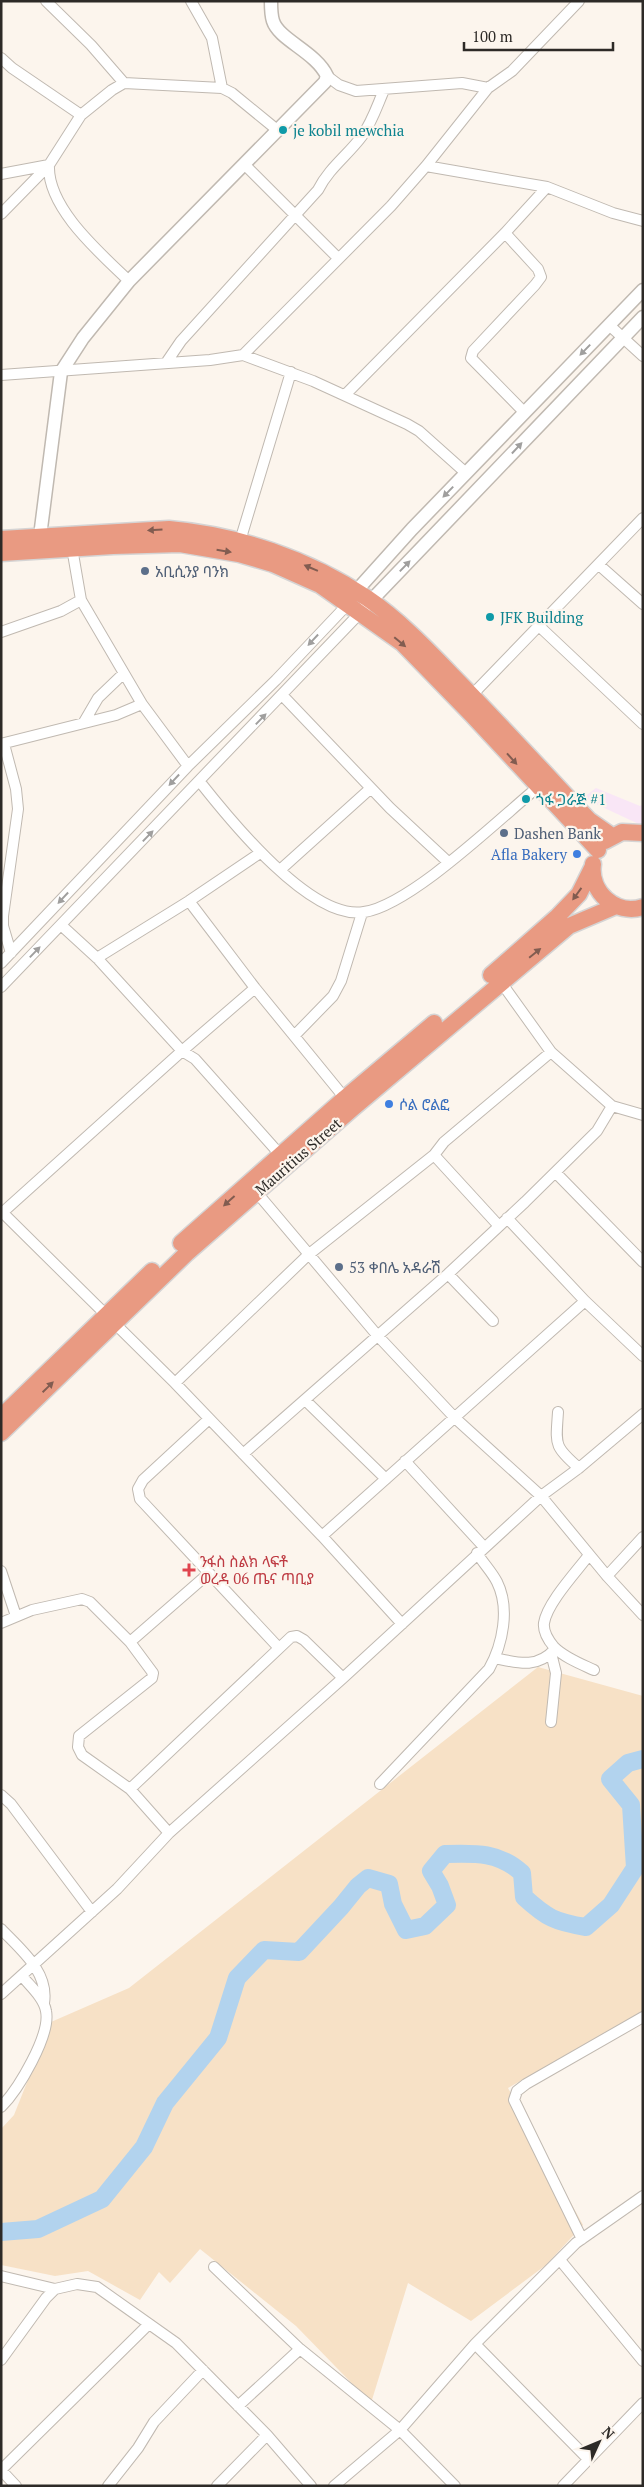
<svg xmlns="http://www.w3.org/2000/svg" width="644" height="2487" viewBox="0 0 644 2487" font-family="'PT Serif','Noto Sans Ethiopic',serif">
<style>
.commercial{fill:#f9e6f6}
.green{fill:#f7e1c6}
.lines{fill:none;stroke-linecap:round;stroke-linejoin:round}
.river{stroke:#b2d3ee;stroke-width:18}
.minor-casing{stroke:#c0b9b1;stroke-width:12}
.tertiary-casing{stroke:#c0b9b1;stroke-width:15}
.primary-casing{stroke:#d5d4d4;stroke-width:19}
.minor{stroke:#fff;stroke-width:10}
.tertiary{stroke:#fff;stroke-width:12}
.primary{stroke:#e99a82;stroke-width:16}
.oneway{fill:#a09f9e}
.oneway2{fill:#825c50}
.culture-dot{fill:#0f9aa8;stroke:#fcf5ed;stroke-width:2}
.service-dot{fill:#5c6f8a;stroke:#fcf5ed;stroke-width:2}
.shop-dot{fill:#3f7fe0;stroke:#fcf5ed;stroke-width:2}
.health-dot{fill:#e0444e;stroke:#fcf5ed;stroke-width:2}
.labels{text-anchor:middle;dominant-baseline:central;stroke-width:4.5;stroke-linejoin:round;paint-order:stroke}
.culture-label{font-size:15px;fill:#0d838f;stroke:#fcf5ed;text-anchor:start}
.service-label{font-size:15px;fill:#4e5e75;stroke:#fcf5ed;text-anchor:start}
.shop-label{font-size:15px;fill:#366cbe;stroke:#fcf5ed;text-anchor:end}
.street-label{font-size:15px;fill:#2d2a27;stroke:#fcf5ed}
.health-label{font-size:15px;fill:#be3a42;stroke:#fcf5ed;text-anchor:start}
</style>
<rect width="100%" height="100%" fill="#fcf5ed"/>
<path class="commercial" d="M596 788 640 806 643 804V826L583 798Z"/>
<path class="green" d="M538 1667 643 1696V2011L508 2088 583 2225 546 2265 471 2321 408 2283 371 2403 296 2326 200 2249 170 2283 159 2272 140 2300 88 2271 55 2276 1 2265V2129L14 2115 51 2022 129 1988Z"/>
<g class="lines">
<path class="river" d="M1 2232 38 2229 102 2199 144 2147 165 2103 218 2038 237 1978 264 1950 299 1952 341 1907 358 1886 368 1878 389 1884 393 1904 406 1930 425 1926 447 1905 440 1886 431 1871 445 1854C476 1853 499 1852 522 1873L524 1897C547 1918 555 1922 586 1927L611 1905 635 1868 631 1805 610 1779 628 1763 643 1759"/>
<defs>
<path id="minor" d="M46 1 91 45 124 83
M191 1 212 38 222 88
M1 58 12 68 81 115
M327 76 339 85 356 91 462 83 488 88
M244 164 338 258
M426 166 547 187 613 213 643 221
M1 174 49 165C47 208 100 253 129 281
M1 214 49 165 81 115 112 90 124 83 222 88 232 93 276 129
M505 233 538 269 541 277 535 285 473 351 471 358 524 412
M609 325 643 356
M243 355 391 206 426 166 488 88 512 71 579 1
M166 363 181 341 318 190C329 168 348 155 362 136 372 122 377 106 384 90
M1 375 210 360 243 355 313 381 407 424 419 431 466 473
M346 394 505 233 547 187
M240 541 291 372
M72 548 81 600 142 704 188 766
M599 565 643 604
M540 627 643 724
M1 632 61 611 81 600
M472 695 643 518
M283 696 390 808 448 862
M84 722 98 698 123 674
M1 744 116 715 142 704
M4 744 16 789 18 809 3 916V926L11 953
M200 782C230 820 311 921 364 912 411 905 499 819 538 787
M280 870 371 788
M189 901 255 988 348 1102
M61 925 97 958 182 1051 195 1059 284 1159
M97 958 189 901 260 853
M1 963 188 766 276 680 347 605
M498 978 551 1052 612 1106 643 1115
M1 987 360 613
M295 1035 333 996 341 981 362 913
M434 1155 499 1226
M556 1173 643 1262
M253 1188 377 1335 455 1418 541 1496 607 1576 643 1615
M1 1211 175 1383 322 1536 402 1624
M3 1212 182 1051 255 988
M507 1218 585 1301 643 1356
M448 1274 493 1321
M175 1383 308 1255 434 1155 444 1142 551 1052
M305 1400 386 1479
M558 1412C556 1444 553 1446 579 1468
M209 1419 143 1480 138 1489 140 1499 279 1648
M243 1454 448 1274 525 1202 597 1131 612 1106
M405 1461 484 1547
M322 1536 585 1301
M589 1555C577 1571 547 1603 544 1623 543 1631 549 1641 554 1647 565 1658 581 1664 594 1670
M1 1571 16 1616
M607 1576 643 1537
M1 1623 32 1610 82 1599 90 1602 130 1642 153 1673 152 1678 79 1736 78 1747 82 1755 130 1789 169 1833 343 1678 541 1496 579 1468 643 1414
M130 1642 208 1574
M551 1653 556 1673 551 1722
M495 1658C518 1663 537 1669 555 1649
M380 1784 489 1669C503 1644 510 1608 497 1582 492 1572 483 1563 477 1553
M130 1789 291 1637 297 1636 304 1640 343 1678
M1 1795 11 1804 92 1912
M1 1929C21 1950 49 1972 44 2003
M1 1994 117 1889 169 1833
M1 2107C18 2090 51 2035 46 2011 44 1998 30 1986 22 1976
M582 2239 514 2100 517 2091 526 2084 643 2017
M560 2260 643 2361
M214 2267 300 2349 400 2430 455 2486
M1 2276 55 2289
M475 2344 588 2459
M1 2360 46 2298 55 2289 77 2284 97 2287 176 2343 267 2435 311 2486
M238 2406 300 2349
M1 2470 149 2324
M1 2470 16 2486
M108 2486 138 2448 154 2422 203 2370
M217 2486 267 2435
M334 2486 400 2430 475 2344 576 2243 643 2196
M563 2486 643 2403"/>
<path id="tertiary" d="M39 544 61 372 83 338 129 281 325 82 327 76C316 52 279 40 273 21 271 15 271 7 271 1
M350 598 412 529 643 290
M365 607 643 317"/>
<path id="primary" d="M1 539 169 529C238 535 309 559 367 598 398 619 425 647 451 674 498 722 543 771 589 820L612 836
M1 553 113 546 180 544 239 554 273 564 320 585 402 643 472 715 598 850
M605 841 622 832 643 833
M593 864C589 892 616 916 643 907
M491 975 557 917 579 894 592 868
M181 1243 345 1098 434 1023
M1 1417 152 1271
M1 1433 187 1253 353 1108 569 926 616 906"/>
</defs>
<use href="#minor" class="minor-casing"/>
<use href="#tertiary" class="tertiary-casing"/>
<use href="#primary" class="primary-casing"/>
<use href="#minor" class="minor"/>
<use href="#tertiary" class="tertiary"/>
<use href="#primary" class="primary"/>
</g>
<defs><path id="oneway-solid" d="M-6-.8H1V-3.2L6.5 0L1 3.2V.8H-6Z" transform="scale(1.25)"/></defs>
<g class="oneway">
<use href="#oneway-solid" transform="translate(585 350) rotate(134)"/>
<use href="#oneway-solid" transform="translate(517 448) rotate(-47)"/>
<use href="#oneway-solid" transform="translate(448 492) rotate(134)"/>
<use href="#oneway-solid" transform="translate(405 566) rotate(-46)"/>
<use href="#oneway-solid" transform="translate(313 640) rotate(133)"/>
<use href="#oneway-solid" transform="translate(261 719) rotate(-46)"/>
<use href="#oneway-solid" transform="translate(174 780) rotate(133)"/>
<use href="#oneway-solid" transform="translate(148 836) rotate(-46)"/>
<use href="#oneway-solid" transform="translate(63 898) rotate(133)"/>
<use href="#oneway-solid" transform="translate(35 952) rotate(-46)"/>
</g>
<g class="oneway2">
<use href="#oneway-solid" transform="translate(155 530) rotate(177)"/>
<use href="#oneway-solid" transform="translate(224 551) rotate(9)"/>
<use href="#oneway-solid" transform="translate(311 568) rotate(-157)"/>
<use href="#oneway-solid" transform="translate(400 642) rotate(40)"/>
<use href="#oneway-solid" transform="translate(512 759) rotate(48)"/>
<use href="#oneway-solid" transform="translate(577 894) rotate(126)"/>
<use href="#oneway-solid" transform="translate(535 953) rotate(-39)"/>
<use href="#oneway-solid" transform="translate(229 1201) rotate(138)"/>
<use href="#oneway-solid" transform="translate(48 1387) rotate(-44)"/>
</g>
<g class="culture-dot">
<circle cx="283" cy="130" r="5"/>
<circle cx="490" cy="617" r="5"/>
<circle cx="526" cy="799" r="5"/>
</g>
<g class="service-dot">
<circle cx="145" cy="571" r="5"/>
<circle cx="504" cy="833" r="5"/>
<circle cx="339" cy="1267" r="5"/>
</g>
<g class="shop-dot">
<circle cx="577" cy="854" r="5"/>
<circle cx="389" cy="1104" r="5"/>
</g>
<path class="health-dot" d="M186.5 1562.5h5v5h5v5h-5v5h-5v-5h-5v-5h5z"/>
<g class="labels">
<g class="culture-label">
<text x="293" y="130">je kobil mewchia</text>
<text x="500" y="617">JFK Building</text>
<text x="536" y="799">ጎፋ ጋራጅ #1</text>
</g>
<g class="service-label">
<text x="155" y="571">አቢሲንያ ባንክ</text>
<text x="514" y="833">Dashen Bank</text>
<text x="349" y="1267">53 ቀበሌ አዳራሽ</text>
</g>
<g class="shop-label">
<text x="567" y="854">Afla Bakery</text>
<text x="399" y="1104" text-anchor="start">ሶል ሮልፎ</text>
</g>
<g class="street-label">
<text transform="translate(298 1156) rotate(-41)">Mauritius Street</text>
</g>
<g class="health-label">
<text x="200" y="1561">ንፋስ ስልክ ላፍቶ<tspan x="200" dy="17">ወረዳ 06 ጤና ጣቢያ</tspan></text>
</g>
</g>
<rect width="644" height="2487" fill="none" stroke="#2d2a27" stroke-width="5"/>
<g transform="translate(599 2442) rotate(46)" stroke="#fcf5ed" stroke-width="4" paint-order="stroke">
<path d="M0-4L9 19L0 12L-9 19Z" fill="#2d2a27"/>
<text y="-8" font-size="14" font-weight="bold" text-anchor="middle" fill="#2d2a27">N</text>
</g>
<path d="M464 42v8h149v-8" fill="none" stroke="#2d2a27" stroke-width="2.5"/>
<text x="472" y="42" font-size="15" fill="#2d2a27" stroke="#fcf5ed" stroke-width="4" paint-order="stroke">100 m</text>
</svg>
